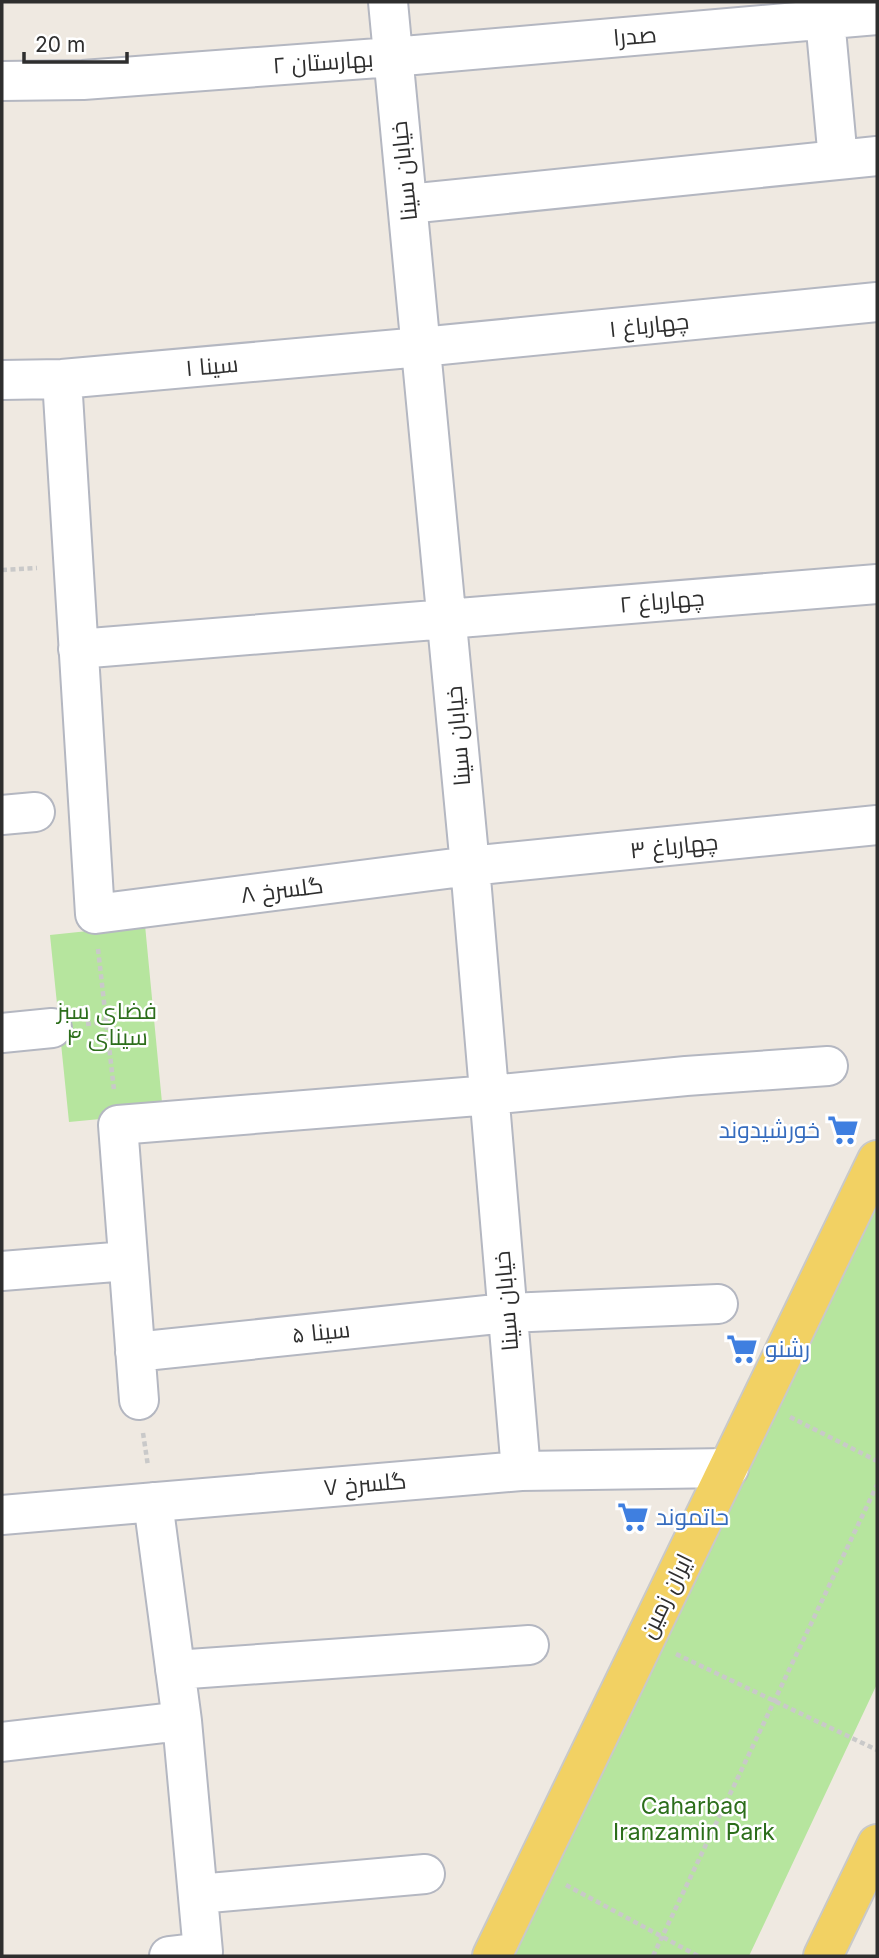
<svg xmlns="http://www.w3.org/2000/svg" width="879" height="1958" viewBox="0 0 879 1958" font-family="Inter,Cairo,sans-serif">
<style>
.green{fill:#b6e59e}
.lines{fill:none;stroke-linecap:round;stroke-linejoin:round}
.minor-casing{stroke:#b4b7c1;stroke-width:42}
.major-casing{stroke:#c9c9c9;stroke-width:42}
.path{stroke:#c9c9c9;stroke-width:4.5;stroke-dasharray:5 3.5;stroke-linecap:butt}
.minor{stroke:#fff;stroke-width:38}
.major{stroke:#f2d163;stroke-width:38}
.labels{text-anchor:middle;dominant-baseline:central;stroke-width:5;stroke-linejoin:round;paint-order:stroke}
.street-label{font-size:23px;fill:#2e2e2e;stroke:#fff}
.park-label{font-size:23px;fill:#2c6e1b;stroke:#fff}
.shop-label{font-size:23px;fill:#366cbe;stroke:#fff;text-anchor:start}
</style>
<rect width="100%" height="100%" fill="#efe9e1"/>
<path class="green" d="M145 925 163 1113 69 1122 50 935Z
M877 1184V1684L749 1956H509Z"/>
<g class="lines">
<defs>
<path id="minor" d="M388 2 470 866 521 1471
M825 19 838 160
M2 81 83 80 392 57 877 15
M408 204 877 156
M62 379 95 914 470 866 877 825
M2 380 62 379 421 347 877 302
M78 649 877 584
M2 815 35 812
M2 1033 52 1028
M2 1271 127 1261
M135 1352 506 1313 718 1304
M139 1400 118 1125 490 1095 686 1076 828 1066
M153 1502 182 1721 203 1952 169 1956
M2 1515 521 1471 729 1468
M175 1670 529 1645
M2 1742 182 1721
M198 1894 425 1874"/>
<path id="major" d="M492 1956 877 1160
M823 1956 877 1844"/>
</defs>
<use href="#minor" class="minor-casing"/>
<use href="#major" class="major-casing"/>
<path class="path" d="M2 570 37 568
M98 949 114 1090
M86 1024 106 1022
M790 1417 877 1461
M143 1433 148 1466
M676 1654 877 1750
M566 1885 698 1956
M653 1956 877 1485"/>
<use href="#minor" class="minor"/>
<use href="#major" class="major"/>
</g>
<defs>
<symbol id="supermarket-bare" viewBox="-9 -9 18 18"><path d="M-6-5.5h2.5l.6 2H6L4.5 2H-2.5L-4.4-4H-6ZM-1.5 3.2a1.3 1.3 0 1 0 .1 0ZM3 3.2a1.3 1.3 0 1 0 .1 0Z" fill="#3f7fe0" stroke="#fff" stroke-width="2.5" paint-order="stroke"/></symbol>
</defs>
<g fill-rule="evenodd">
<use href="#supermarket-bare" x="821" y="1108" width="44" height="44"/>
<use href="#supermarket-bare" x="720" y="1327" width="44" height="44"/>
<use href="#supermarket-bare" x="611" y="1495" width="44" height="44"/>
</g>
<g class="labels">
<g class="street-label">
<text transform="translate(635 36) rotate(-5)">صدرا</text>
<text transform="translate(323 62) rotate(-4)">بهارستان ۲</text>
<text transform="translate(404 171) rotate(-96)">خیابان سینا</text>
<text transform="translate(649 325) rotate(-6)">چهارباغ ۱</text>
<text transform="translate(212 366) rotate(-5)">سینا ۱</text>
<text transform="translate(662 601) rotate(-5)">چهارباغ ۲</text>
<text transform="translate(458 736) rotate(-95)">خیابان سینا</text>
<text transform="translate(674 846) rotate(-6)">چهارباغ ۳</text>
<text transform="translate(282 890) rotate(-7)">گلسرخ ۸</text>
<text transform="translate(506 1301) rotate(-95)">خیابان سینا</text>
<text transform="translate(321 1332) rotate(-6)">سینا ۵</text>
<text transform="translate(365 1484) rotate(-5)">گلسرخ ۷</text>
<text transform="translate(666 1596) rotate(-64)">ایران زمین</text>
</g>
<g class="park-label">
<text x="107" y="1011">فضای سبز<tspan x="107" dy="26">سینای ۴</tspan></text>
<text x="694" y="1806">Caharbaq<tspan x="694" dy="26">Iranzamin Park</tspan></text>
</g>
<g class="shop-label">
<text x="820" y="1130" text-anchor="end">خورشیدوند</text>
<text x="765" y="1349">رشنو</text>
<text x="656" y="1517">حاتموند</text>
</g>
</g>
<rect width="879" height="1958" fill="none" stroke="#2e2e2e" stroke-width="7"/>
<path d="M24 52v10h103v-10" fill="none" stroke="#2e2e2e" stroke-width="3.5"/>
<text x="35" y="52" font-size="21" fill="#2e2e2e" stroke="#ffffff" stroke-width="5" paint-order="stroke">20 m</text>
</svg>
